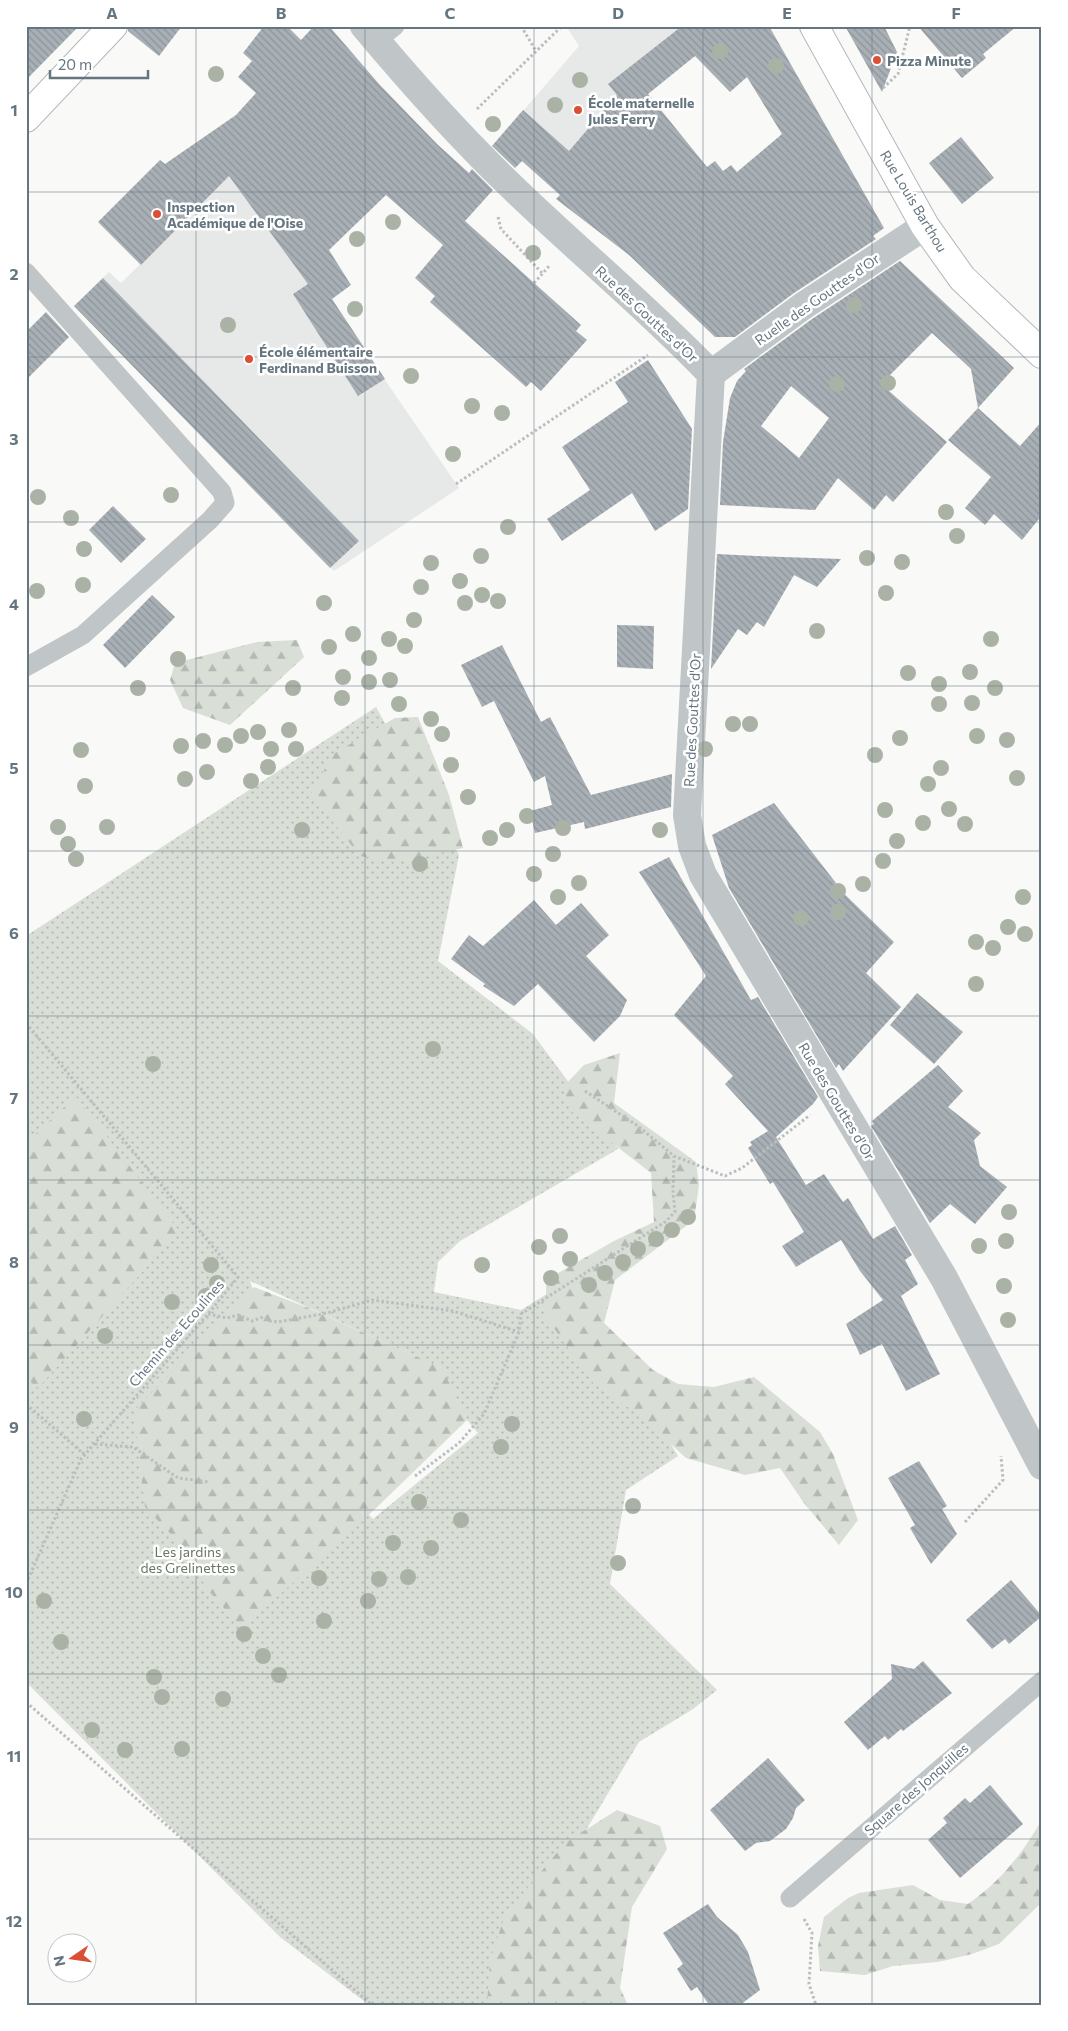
<svg xmlns="http://www.w3.org/2000/svg" width="1068" height="2031" viewBox="0 0 1068 2031" font-family="Commissioner,sans-serif">
<style>
.built{fill:#e7e8e8}
.grass{fill:url(#grass-dots);fill-rule:evenodd}
.forest{fill:url(#forest-firs)}
.building{fill:url(#building-back-hatch);fill-rule:evenodd}
.lines{fill:none;stroke-linecap:round;stroke-linejoin:round}
.secondary-casing{stroke:#b3b9bd;stroke-width:30}
.path{stroke:#bbbec0;stroke-width:3;stroke-dasharray:2.5 2.5;stroke-linecap:butt}
.lane{stroke:#c0c5c8;stroke-width:19}
.street{stroke:#c0c5c8;stroke-width:28}
.secondary{stroke:#fff;stroke-width:28}
.tree{fill:#aab2a6}
.grid{fill:none;stroke:#667680;stroke-width:1;stroke-opacity:0.55}
.poi-dot{fill:#da5036;stroke:#fff;stroke-width:2}
.labels{text-anchor:middle;dominant-baseline:central;stroke-width:5;stroke-linejoin:round;paint-order:stroke}
.poi-label{font-size:14px;font-weight:bold;fill:#667680;stroke:#fff;text-anchor:start}
.street-label{font-size:14px;fill:#667680;stroke:#fff}
.park-label{font-size:14px;fill:#697864;stroke:#fff}
.neatline{fill:none;stroke:#667680;stroke-width:2}
.grid-label{font-size:16px;text-anchor:middle;font-weight:bold;fill:#667680}
</style>
<defs>
<pattern id="grass-dots" width="8" height="8" patternUnits="userSpaceOnUse" patternTransform="scale(1.25)"><rect width="8" height="8" fill="#d9ded6"/><path d="M2 2h.1M6 6h.1" fill="none" stroke="#b4b9b3" stroke-width="1.8" stroke-linecap="round"/></pattern>
<pattern id="forest-firs" width="22" height="20" patternUnits="userSpaceOnUse" patternTransform="scale(1.25)"><rect width="22" height="20" fill="#d9ded6"/><path d="M5 1l3.5 6h-7zM16 11l3.5 6h-7z" fill="#b4b9b3"/></pattern>
<pattern id="building-back-hatch" width="6" height="6" patternUnits="userSpaceOnUse" patternTransform="scale(1.25)"><rect width="6" height="6" fill="#a8b0b6"/><path d="M-1 5l2 2M0 0l6 6M5-1l2 2" fill="none" stroke="#8d9499"/></pattern>
</defs>
<rect width="100%" height="100%" fill="#f9f9f7"/>
<path class="built" d="M566 26H731L648 94 560 195 498 140 579 46Z
M255 150 319 278 357 339 459 488 334 571 74 306 109 272 121 283Z"/>
<path class="grass" d="M376 707 459 855 438 961 533 1034 618 1149 460 1241 438 1262 434 1292 521 1310 571 1279 678 1456 626 1490 610 1584 717 1690 693 1709 639 1742 495 1981 516 2005H369L280 1937 26 1682V936ZM250 1281 441 1368 467 1420 478 1433 373 1519 312 1456Z"/>
<path class="forest" d="M297 640 304 657 230 725 183 708 170 680 175 663 257 642Z
M418 717 449 795 463 848 395 862 360 856 311 794 333 754 395 718Z
M620 1053 614 1103 696 1162 699 1185 694 1220 615 1280 604 1323 653 1370 678 1384 714 1387 754 1377 820 1432 833 1454 858 1520 839 1545 804 1503 780 1468 745 1475 686 1458 638 1414 594 1384 546 1317V1280L614 1241 654 1222 651 1173 571 1111 563 1087 584 1065Z
M76 1096 179 1231 38 1388 26 1377V1143Z
M254 1287 306 1307 442 1368 467 1420 373 1511 242 1628 206 1588 184 1548 145 1507 134 1411Z
M617 1810 660 1826 667 1849 632 1907 620 1988 628 2005H487L490 1960 505 1915 565 1843Z
M1042 1819V1902L999 1944 972 1954 938 1962 893 1966 865 1975 820 1971 818 1946 824 1917 848 1898 859 1893 913 1885 940 1900 968 1904C1000 1882 1024 1852 1042 1819Z"/>
<path class="building" d="M26 26H79L26 80Z
M128 26H182L159 56 128 31Z
M264 26H287L301 40 314 26H329L379 84 437 144 469 173 472 169 493 190 465 221 581 325 576 331 587 340 541 391 531 382 526 387 430 302 435 296 415 278 443 245 386 195 329 250 351 285 332 299 385 379 358 396 293 294 308 284 229 176 141 265 98 222 160 160 165 164 236 115 256 93 238 77 252 61 243 53Z
M682 26H769L884 228 873 236 876 239 794 293 735 337H715L629 255 556 199 560 195 522 161 515 168 492 146 523 110 569 151 617 95 608 84ZM695 56 730 92 747 77 782 134 737 172 731 165 723 171 715 161 707 167 648 94Z
M845 26H884L897 52 882 92Z
M918 26H1017L983 54 986 58 962 78Z
M961 137 994 178 962 204 929 163Z
M900 261 1014 368 978 408 971 369 932 333 881 384 947 442 893 502 886 495 874 510 838 478 815 510 720 505 723 442 730 398 737 381 746 371 744 369 812 319ZM791 386 829 418 799 458 761 426Z
M103 278 359 541 330 568 74 306Z
M46 312 69 337 26 380V332Z
M648 360 692 429 688 509 655 531 632 493 562 541 547 519 590 490 562 447 628 402 615 382Z
M978 408 1020 446 1042 421V515L1022 540 994 514 985 525 965 508 991 477 948 440Z
M113 506 146 539 121 563 89 530Z
M717 554 757 556 841 559 817 587 794 575 764 627 757 622 747 635 738 629 711 669Z
M152 595 175 617 125 668 103 645Z
M617 625 654 626 653 669 617 667Z
M502 645 541 722 550 717 591 795 672 774 671 807 585 829 584 822 535 833 530 811 552 805 545 776 534 782 494 701 482 707 461 665Z
M774 803 836 883 834 884 894 942 866 973 901 1007 843 1071 839 1064 836 1068 729 888 712 835Z
M669 857 751 1000 758 997 818 1097 813 1104 776 1137 806 1185 824 1174 843 1202 848 1198 873 1239 895 1226 912 1255 905 1260 918 1284 901 1296 940 1374 906 1391 882 1344 860 1355 846 1324 883 1300 860 1271 841 1240 796 1267 782 1246 804 1232 773 1182 770 1184 748 1148 752 1145 750 1142 768 1131 725 1084 733 1076 674 1015 706 976 639 872Z
M534 900 556 925 581 903 609 935 586 956 627 1000 620 1016 594 1042 538 984 514 1006 483 986 485 984 451 959 469 935 483 946Z
M917 993 963 1032 934 1064 890 1025Z
M938 1065 963 1091 948 1107 981 1133 974 1140 980 1166 1007 1187 975 1224 950 1204 930 1223 871 1126 874 1124 872 1121Z
M919 1461 947 1506 942 1509 957 1534 931 1564 910 1528 915 1525 888 1478Z
M1011 1580 1042 1616 1009 1644 1005 1639 992 1649 966 1620Z
M923 1661 952 1693 903 1731 901 1729 888 1740 885 1736 868 1750 844 1722 892 1679 891 1664 914 1669Z
M768 1758 805 1800 796 1808 793 1818 786 1829 770 1841 756 1843 745 1851 710 1810Z
M990 1785 1023 1824 960 1878 928 1840 947 1823 943 1818 965 1798 970 1803Z
M708 1904 717 1917 738 1935 748 1952 760 1990 740 2005H709L697 1987 691 1991 677 1969 683 1964 663 1933Z"/>
<g class="lines">
<defs>
<path id="secondary" d="M814 26 925 226 962 278 1042 354
M26 118 113 26"/>
</defs>
<use href="#secondary" class="secondary-casing"/>
<path class="path" d="M521 26 536 51
M883 88 898 74 910 26
M477 109 562 26
M498 217 501 229 542 273
M534 283 550 265
M456 484 648 355
M26 1023 238 1277 208 1314 81 1459 26 1584
M585 1091 638 1126 674 1156 725 1176 742 1168 810 1115
M208 1314 227 1318 238 1315 252 1321 263 1317 270 1321 278 1322 327 1313 372 1300 453 1311 519 1332
M26 1404 85 1455
M95 1444 133 1447 178 1478 209 1482
M415 1476 459 1443 484 1414 519 1332 521 1314 665 1222 675 1212 673 1192 674 1156
M965 1522 1003 1480 1001 1456
M26 1702 372 2005
M804 1919 812 1933 809 1984 816 2005"/>
<path class="lane" d="M376 41 395 26
M26 272 222 492 225 503 210 520 83 635 26 667
M790 1898 1042 1681"/>
<path class="street" d="M364 26C410 81 458 135 510 185 576 249 648 308 711 374L687 815 692 846 703 875 944 1278 1042 1466
M711 374 803 306 925 226"/>
<use href="#secondary" class="secondary"/>
</g>
<g class="tree">
<circle cx="720" cy="51" r="8"/>
<circle cx="776" cy="66" r="8"/>
<circle cx="216" cy="74" r="8"/>
<circle cx="580" cy="80" r="8"/>
<circle cx="555" cy="105" r="8"/>
<circle cx="493" cy="124" r="8"/>
<circle cx="393" cy="222" r="8"/>
<circle cx="357" cy="239" r="8"/>
<circle cx="533" cy="253" r="8"/>
<circle cx="854" cy="305" r="8"/>
<circle cx="355" cy="309" r="8"/>
<circle cx="228" cy="325" r="8"/>
<circle cx="411" cy="376" r="8"/>
<circle cx="888" cy="383" r="8"/>
<circle cx="837" cy="384" r="8"/>
<circle cx="472" cy="406" r="8"/>
<circle cx="502" cy="413" r="8"/>
<circle cx="453" cy="454" r="8"/>
<circle cx="171" cy="495" r="8"/>
<circle cx="38" cy="497" r="8"/>
<circle cx="946" cy="512" r="8"/>
<circle cx="71" cy="518" r="8"/>
<circle cx="508" cy="527" r="8"/>
<circle cx="957" cy="536" r="8"/>
<circle cx="84" cy="549" r="8"/>
<circle cx="481" cy="556" r="8"/>
<circle cx="867" cy="558" r="8"/>
<circle cx="902" cy="562" r="8"/>
<circle cx="431" cy="563" r="8"/>
<circle cx="460" cy="581" r="8"/>
<circle cx="83" cy="585" r="8"/>
<circle cx="421" cy="587" r="8"/>
<circle cx="37" cy="591" r="8"/>
<circle cx="886" cy="593" r="8"/>
<circle cx="482" cy="595" r="8"/>
<circle cx="498" cy="601" r="8"/>
<circle cx="324" cy="603" r="8"/>
<circle cx="465" cy="603" r="8"/>
<circle cx="414" cy="620" r="8"/>
<circle cx="817" cy="631" r="8"/>
<circle cx="353" cy="634" r="8"/>
<circle cx="389" cy="639" r="8"/>
<circle cx="991" cy="639" r="8"/>
<circle cx="405" cy="646" r="8"/>
<circle cx="329" cy="647" r="8"/>
<circle cx="369" cy="658" r="8"/>
<circle cx="178" cy="659" r="8"/>
<circle cx="970" cy="672" r="8"/>
<circle cx="908" cy="673" r="8"/>
<circle cx="343" cy="677" r="8"/>
<circle cx="390" cy="680" r="8"/>
<circle cx="369" cy="682" r="8"/>
<circle cx="939" cy="684" r="8"/>
<circle cx="138" cy="688" r="8"/>
<circle cx="293" cy="688" r="8"/>
<circle cx="995" cy="688" r="8"/>
<circle cx="342" cy="698" r="8"/>
<circle cx="972" cy="703" r="8"/>
<circle cx="399" cy="704" r="8"/>
<circle cx="939" cy="704" r="8"/>
<circle cx="431" cy="719" r="8"/>
<circle cx="733" cy="724" r="8"/>
<circle cx="750" cy="724" r="8"/>
<circle cx="289" cy="730" r="8"/>
<circle cx="258" cy="732" r="8"/>
<circle cx="442" cy="734" r="8"/>
<circle cx="241" cy="736" r="8"/>
<circle cx="977" cy="736" r="8"/>
<circle cx="900" cy="738" r="8"/>
<circle cx="1007" cy="740" r="8"/>
<circle cx="203" cy="741" r="8"/>
<circle cx="225" cy="745" r="8"/>
<circle cx="181" cy="746" r="8"/>
<circle cx="271" cy="749" r="8"/>
<circle cx="296" cy="749" r="8"/>
<circle cx="705" cy="749" r="8"/>
<circle cx="81" cy="750" r="8"/>
<circle cx="875" cy="755" r="8"/>
<circle cx="451" cy="765" r="8"/>
<circle cx="268" cy="767" r="8"/>
<circle cx="941" cy="768" r="8"/>
<circle cx="207" cy="772" r="8"/>
<circle cx="1017" cy="778" r="8"/>
<circle cx="185" cy="779" r="8"/>
<circle cx="251" cy="781" r="8"/>
<circle cx="928" cy="784" r="8"/>
<circle cx="85" cy="786" r="8"/>
<circle cx="468" cy="797" r="8"/>
<circle cx="949" cy="809" r="8"/>
<circle cx="885" cy="810" r="8"/>
<circle cx="527" cy="816" r="8"/>
<circle cx="923" cy="823" r="8"/>
<circle cx="965" cy="824" r="8"/>
<circle cx="58" cy="827" r="8"/>
<circle cx="107" cy="827" r="8"/>
<circle cx="563" cy="828" r="8"/>
<circle cx="302" cy="830" r="8"/>
<circle cx="507" cy="830" r="8"/>
<circle cx="660" cy="830" r="8"/>
<circle cx="490" cy="838" r="8"/>
<circle cx="897" cy="841" r="8"/>
<circle cx="68" cy="844" r="8"/>
<circle cx="553" cy="854" r="8"/>
<circle cx="76" cy="859" r="8"/>
<circle cx="883" cy="861" r="8"/>
<circle cx="420" cy="864" r="8"/>
<circle cx="534" cy="874" r="8"/>
<circle cx="579" cy="883" r="8"/>
<circle cx="863" cy="884" r="8"/>
<circle cx="838" cy="891" r="8"/>
<circle cx="558" cy="897" r="8"/>
<circle cx="1023" cy="897" r="8"/>
<circle cx="838" cy="912" r="8"/>
<circle cx="801" cy="918" r="8"/>
<circle cx="1008" cy="927" r="8"/>
<circle cx="1025" cy="934" r="8"/>
<circle cx="976" cy="942" r="8"/>
<circle cx="993" cy="948" r="8"/>
<circle cx="976" cy="984" r="8"/>
<circle cx="433" cy="1049" r="8"/>
<circle cx="153" cy="1064" r="8"/>
<circle cx="1009" cy="1212" r="8"/>
<circle cx="688" cy="1217" r="8"/>
<circle cx="672" cy="1230" r="8"/>
<circle cx="560" cy="1236" r="8"/>
<circle cx="656" cy="1239" r="8"/>
<circle cx="1006" cy="1241" r="8"/>
<circle cx="979" cy="1246" r="8"/>
<circle cx="539" cy="1247" r="8"/>
<circle cx="638" cy="1249" r="8"/>
<circle cx="570" cy="1259" r="8"/>
<circle cx="623" cy="1262" r="8"/>
<circle cx="211" cy="1265" r="8"/>
<circle cx="482" cy="1265" r="8"/>
<circle cx="605" cy="1273" r="8"/>
<circle cx="551" cy="1278" r="8"/>
<circle cx="217" cy="1283" r="8"/>
<circle cx="589" cy="1285" r="8"/>
<circle cx="1004" cy="1286" r="8"/>
<circle cx="206" cy="1296" r="8"/>
<circle cx="172" cy="1302" r="8"/>
<circle cx="1008" cy="1320" r="8"/>
<circle cx="105" cy="1336" r="8"/>
<circle cx="84" cy="1419" r="8"/>
<circle cx="512" cy="1424" r="8"/>
<circle cx="501" cy="1447" r="8"/>
<circle cx="419" cy="1502" r="8"/>
<circle cx="633" cy="1506" r="8"/>
<circle cx="461" cy="1520" r="8"/>
<circle cx="393" cy="1543" r="8"/>
<circle cx="431" cy="1548" r="8"/>
<circle cx="618" cy="1563" r="8"/>
<circle cx="408" cy="1577" r="8"/>
<circle cx="319" cy="1578" r="8"/>
<circle cx="379" cy="1579" r="8"/>
<circle cx="44" cy="1601" r="8"/>
<circle cx="368" cy="1601" r="8"/>
<circle cx="324" cy="1621" r="8"/>
<circle cx="244" cy="1634" r="8"/>
<circle cx="61" cy="1642" r="8"/>
<circle cx="263" cy="1656" r="8"/>
<circle cx="279" cy="1675" r="8"/>
<circle cx="154" cy="1677" r="8"/>
<circle cx="162" cy="1697" r="8"/>
<circle cx="223" cy="1699" r="8"/>
<circle cx="92" cy="1730" r="8"/>
<circle cx="182" cy="1749" r="8"/>
<circle cx="125" cy="1750" r="8"/>
</g>
<path class="grid" d="M196 26V2005M365 26V2005M534 26V2005M703 26V2005M872 26V2005M26 192H1042M26 357H1042M26 522H1042M26 686H1042M26 851H1042M26 1016H1042M26 1180H1042M26 1345H1042M26 1510H1042M26 1674H1042M26 1839H1042"/>
<g class="poi-dot">
<circle cx="877" cy="60" r="5"/>
<circle cx="578" cy="110" r="5"/>
<circle cx="157" cy="214" r="5"/>
<circle cx="249" cy="359" r="5"/>
</g>
<g class="labels">
<g class="poi-label">
<text x="887" y="60">Pizza Minute</text>
<text x="588" y="102">École maternelle<tspan x="588" dy="16">Jules Ferry</tspan></text>
<text x="167" y="206">Inspection<tspan x="167" dy="16">Académique de l'Oise</tspan></text>
<text x="259" y="351">École élémentaire<tspan x="259" dy="16">Ferdinand Buisson</tspan></text>
</g>
<g class="street-label">
<text transform="translate(914 201) rotate(59)">Rue Louis Barthou</text>
<text transform="translate(817 299) rotate(-35)">Ruelle des Gouttes d'Or</text>
<text transform="translate(647 314) rotate(43)">Rue des Gouttes d'Or</text>
<text transform="translate(692 720) rotate(-87)">Rue des Gouttes d'Or</text>
<text transform="translate(837 1101) rotate(59)">Rue des Gouttes d'Or</text>
<text transform="translate(176 1333) rotate(-49)">Chemin des Ecoulines</text>
<text transform="translate(916 1789) rotate(-41)">Square des Jonquilles</text>
</g>
<g class="park-label">
<text x="188" y="1551">Les jardins<tspan x="188" dy="16">des Grelinettes</tspan></text>
</g>
</g>
<rect width="1068" height="2031" fill="none" stroke="#ffffff" stroke-width="55"/>
<g transform="translate(72 1958) rotate(257)"><circle r="24" fill="#ffffff" stroke="#c2c8cc"/>
<path d="M0-4L9 19L0 12L-9 19Z" fill="#da5036"/>
<text y="-8" font-size="14" font-weight="bold" text-anchor="middle" fill="#667680">N</text>
</g>
<path d="M50 70v8h98v-8" fill="none" stroke="#667680" stroke-width="2.5"/>
<text x="58" y="70" font-size="15" fill="#667680" stroke="#ffffff" stroke-width="4" paint-order="stroke">20 m</text>
<rect x="28" y="28" width="1012" height="1976" class="neatline"/>
<g class="grid-label">
<text x="112" y="19">A</text>
<text x="281" y="19">B</text>
<text x="450" y="19">C</text>
<text x="618" y="19">D</text>
<text x="787" y="19">E</text>
<text x="956" y="19">F</text>
<text x="14" y="116">1</text>
<text x="14" y="280">2</text>
<text x="14" y="445">3</text>
<text x="14" y="610">4</text>
<text x="14" y="774">5</text>
<text x="14" y="939">6</text>
<text x="14" y="1104">7</text>
<text x="14" y="1268">8</text>
<text x="14" y="1433">9</text>
<text x="14" y="1598">10</text>
<text x="14" y="1762">11</text>
<text x="14" y="1927">12</text>
</g>
</svg>
